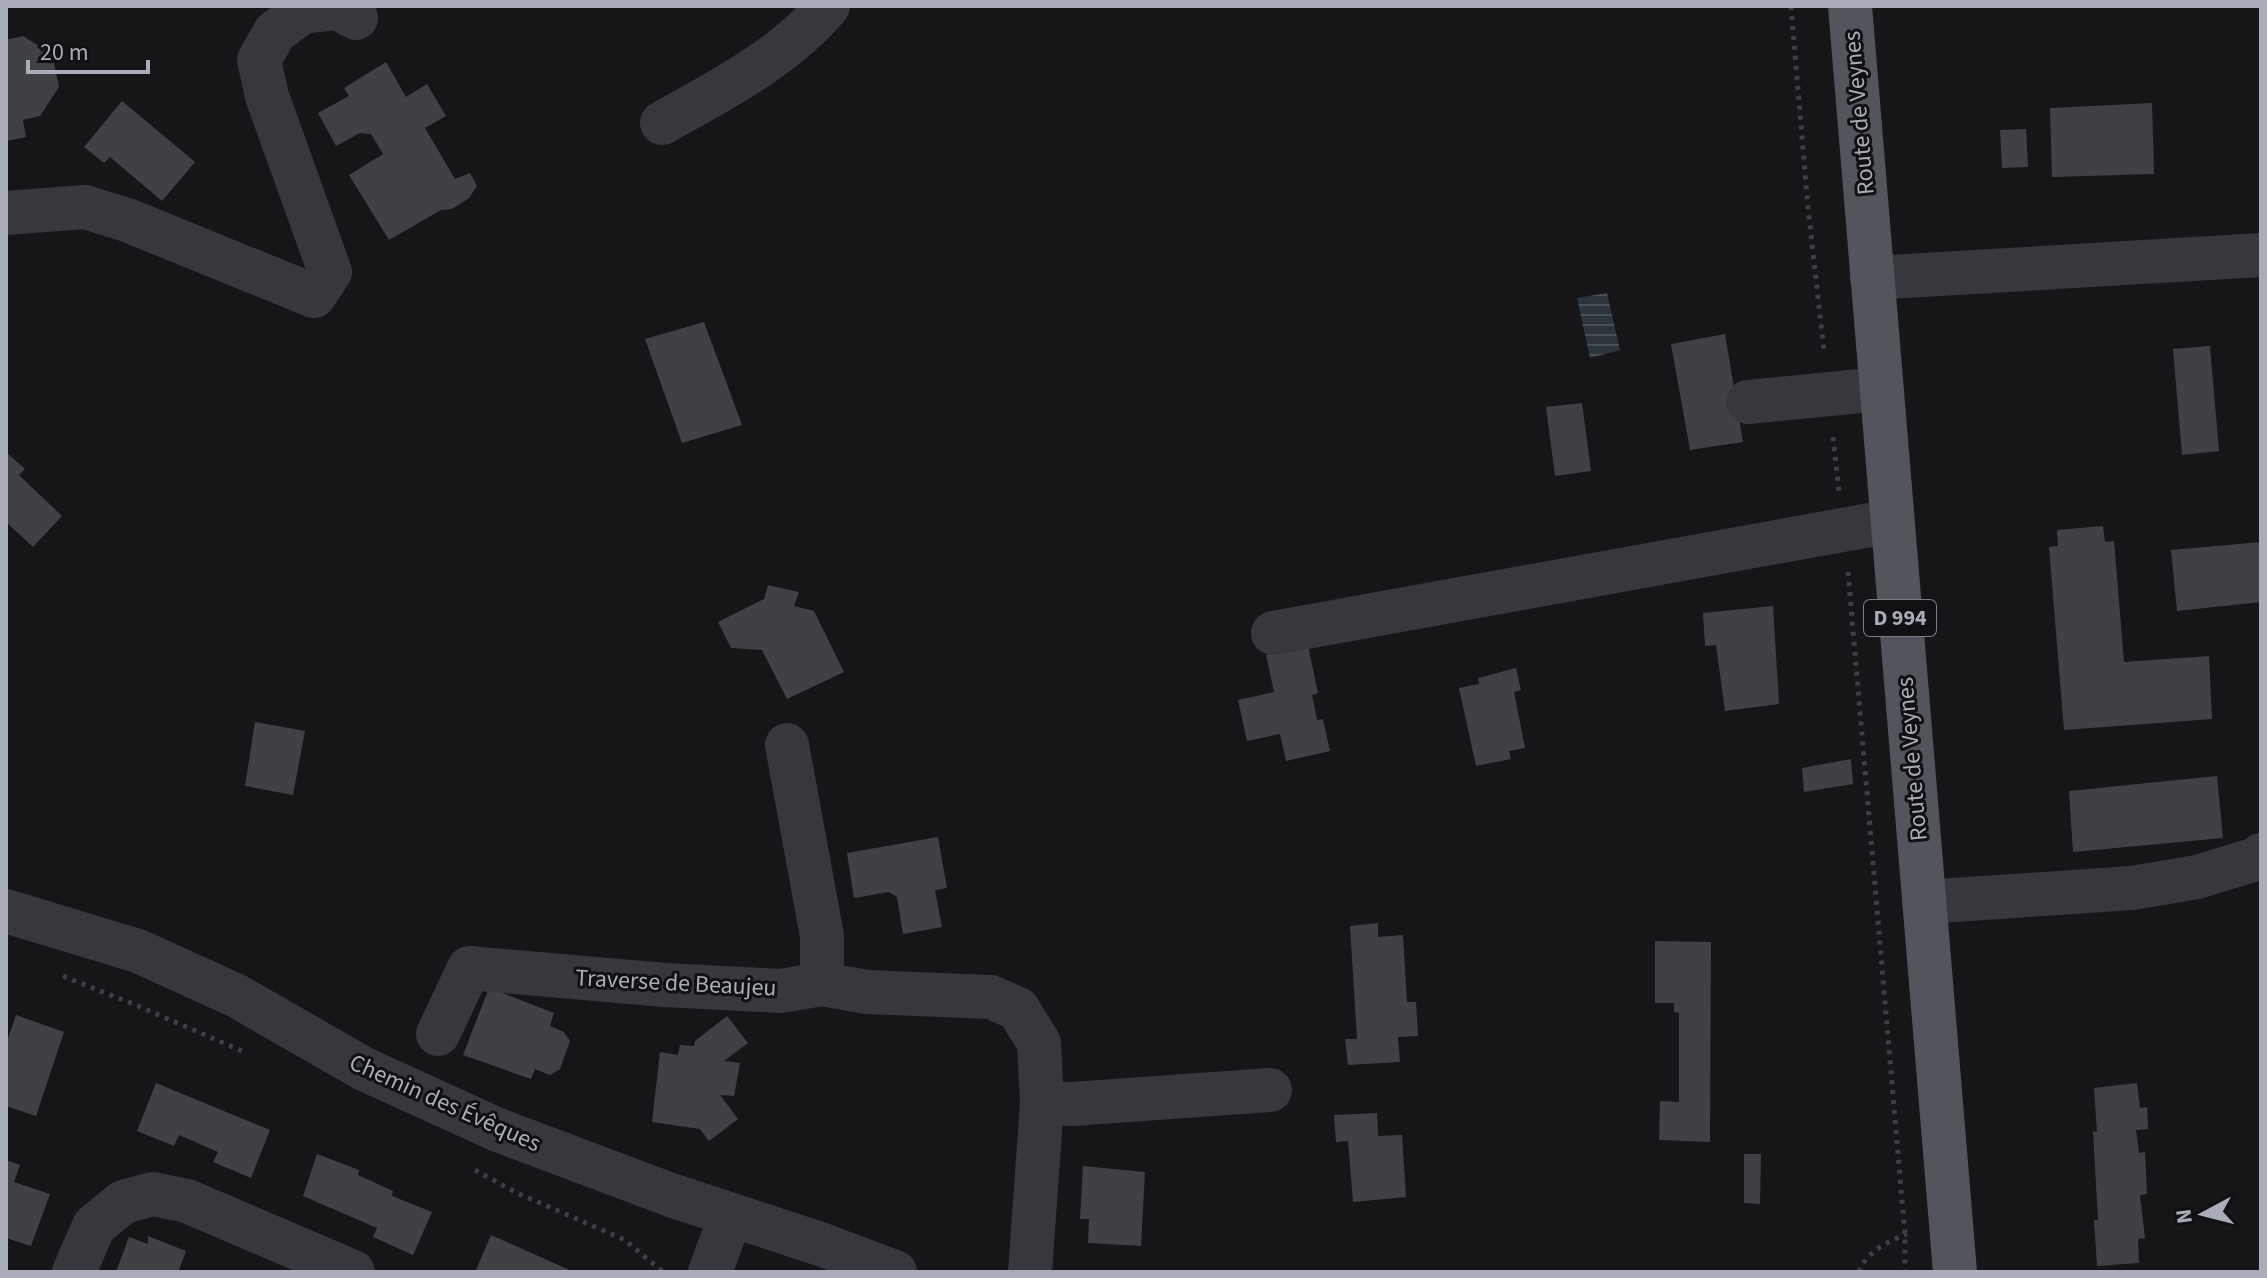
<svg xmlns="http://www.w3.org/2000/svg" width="2267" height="1278" viewBox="0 0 2267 1278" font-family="'Source Sans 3',sans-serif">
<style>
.water{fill:url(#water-rules)}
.building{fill:#404145}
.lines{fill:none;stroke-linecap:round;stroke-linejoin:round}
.path{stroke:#3d3f44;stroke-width:5;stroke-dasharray:4 6;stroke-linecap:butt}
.minor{stroke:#37383d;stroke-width:44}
.major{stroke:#53555c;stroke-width:44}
.labels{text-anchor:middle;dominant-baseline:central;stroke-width:6;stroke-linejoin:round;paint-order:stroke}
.shield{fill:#111113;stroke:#7b7e86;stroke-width:2}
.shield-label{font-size:22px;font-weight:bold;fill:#a8adb8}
.street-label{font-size:24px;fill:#a8adb8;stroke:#111113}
</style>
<defs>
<pattern id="water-rules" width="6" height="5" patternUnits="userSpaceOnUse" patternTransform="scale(2)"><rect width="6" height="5" fill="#2c353c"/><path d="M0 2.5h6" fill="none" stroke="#485056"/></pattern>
</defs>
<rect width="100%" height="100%" fill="#161618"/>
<path class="water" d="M1607 293 1620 350 1590 358 1577 298Z"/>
<path class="building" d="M23 36 52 54 59 87 40 116 23 120 26 137 6 141V40Z
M386 62 406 97 427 84 446 116 425 128 455 179 470 173 477 186 469 198 452 209 441 210 389 240 349 175 383 154 371 134 360 133 336 146 318 113 349 96 344 88Z
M122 101 195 162 162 201 110 157 104 163 84 147Z
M2152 103 2154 174 2052 177 2050 108Z
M2026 129 2028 167 2002 168 2000 130Z
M704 322 742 425 682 443 645 339Z
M1725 334 1743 442 1690 450 1671 344Z
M2210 346 2219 451 2182 455 2173 349Z
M1582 403 1591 471 1555 476 1546 407Z
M6 452 25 469 19 475 62 516 33 547 6 522Z
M2103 526 2105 542 2114 541 2124 662 2209 656 2212 719 2064 730 2049 547 2058 546 2057 530Z
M2261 542V602L2177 611 2171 550Z
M768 585 799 592 794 606 814 611 844 672 787 699 762 650 731 648 718 622 764 599Z
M1773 606 1779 704 1725 711 1716 645 1705 646 1703 613Z
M1308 646 1318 693 1312 695 1317 720 1323 719 1330 751 1286 761 1280 734 1247 741 1238 700 1274 692 1266 655Z
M1516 668 1521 690 1514 692 1525 748 1509 751 1511 759 1476 766 1459 688 1479 684 1478 678Z
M255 722 305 731 293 795 245 786Z
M1851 759 1853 784 1804 792 1802 768Z
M2217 776 2223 838 2073 852 2069 791Z
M938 837 947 888 935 890 942 927 903 934 897 897 889 892 854 898 847 853Z
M1378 923V937L1403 935 1407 1002H1416L1418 1036 1398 1037 1400 1062 1348 1065 1345 1039H1357L1350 926Z
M1655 941 1711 942 1710 1142 1659 1140 1660 1101 1679 1102V1013L1674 1012V1003H1655Z
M489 988 554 1013 550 1026 564 1032 570 1041 560 1069 550 1075 535 1069 531 1079 463 1055Z
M16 1015 64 1032 36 1116 6 1106V1044Z
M727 1016 748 1043 724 1061 740 1063 734 1096 720 1095 738 1119 709 1141 700 1129 652 1122 660 1052 678 1055 680 1045 694 1046 695 1041Z
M156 1083 270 1130 251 1178 213 1162 218 1152 179 1135 174 1146 137 1131Z
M2137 1083 2140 1108 2147 1107 2148 1129 2136 1130 2139 1153 2145 1152 2147 1194 2140 1195 2145 1238 2138 1239 2139 1263 2097 1266 2094 1220H2098L2093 1131 2097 1132 2094 1088Z
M1377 1113 1378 1136 1402 1135 1406 1197 1353 1202 1348 1141 1336 1142 1334 1115Z
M317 1154 359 1170 358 1175 393 1191 392 1196 432 1212 413 1255 373 1237 377 1228 303 1196Z
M1744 1154H1761L1760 1204 1744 1203Z
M6 1160 20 1165 14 1182 50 1194 31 1246 6 1238Z
M1083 1166 1145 1172 1141 1246 1088 1243 1089 1219H1080Z
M491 1235 574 1272H475Z
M148 1236 186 1251 178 1272H116L129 1237 148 1244Z"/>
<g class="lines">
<path class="path" d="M1791 6 1808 208 1824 351
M1833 437 1839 491
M1848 572 1905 1235V1272
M63 976 138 1006 242 1051
M475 1170 517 1193 625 1240 663 1272
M1859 1272C1867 1251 1887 1242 1907 1234"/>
<path class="minor" d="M662 123C721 90 784 58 828 6
M6 213 85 207 127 220 314 296 330 272 267 96 259 60 275 32 302 12 338 8 356 18
M1872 278 2261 255
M1748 402 1881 389
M1273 633 1892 521
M787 745 822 936V984
M1924 902 2132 888 2197 877 2256 859 2261 855
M6 911 138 951 237 996 364 1069 498 1130 671 1195 823 1245 895 1272
M438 1034 469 968 665 985 781 991 822 984 867 992 991 997 1018 1009 1039 1043 1042 1103 1030 1272
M1042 1103 1072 1104 1270 1090
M74 1272 94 1226 123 1202 153 1194 187 1201 353 1272
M710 1272 731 1215"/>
<path class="major" d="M1850 6 1955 1272"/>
</g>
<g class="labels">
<rect class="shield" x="1864" y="600" width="72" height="36" rx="6"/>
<g class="shield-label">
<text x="1900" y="618">D 994</text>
</g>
<g class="street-label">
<text transform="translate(1859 113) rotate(-95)">Route de Veynes</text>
<text transform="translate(1912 759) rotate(-95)">Route de Veynes</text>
<text transform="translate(676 983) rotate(3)">Traverse de Beaujeu</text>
<text transform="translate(445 1103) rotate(24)">Chemin des Évêques</text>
</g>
</g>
<rect width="2267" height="1278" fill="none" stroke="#a8adb8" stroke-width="16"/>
<g transform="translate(2203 1214) rotate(263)" stroke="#111113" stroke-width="6" paint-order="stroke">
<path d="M0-6L14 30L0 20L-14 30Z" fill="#a8adb8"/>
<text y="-12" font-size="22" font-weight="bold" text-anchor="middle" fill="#a8adb8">N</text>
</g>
<path d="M28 60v12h120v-12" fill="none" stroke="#a8adb8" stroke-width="4"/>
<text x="40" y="60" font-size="24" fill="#a8adb8" stroke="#111113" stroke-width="6" paint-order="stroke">20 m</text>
</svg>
